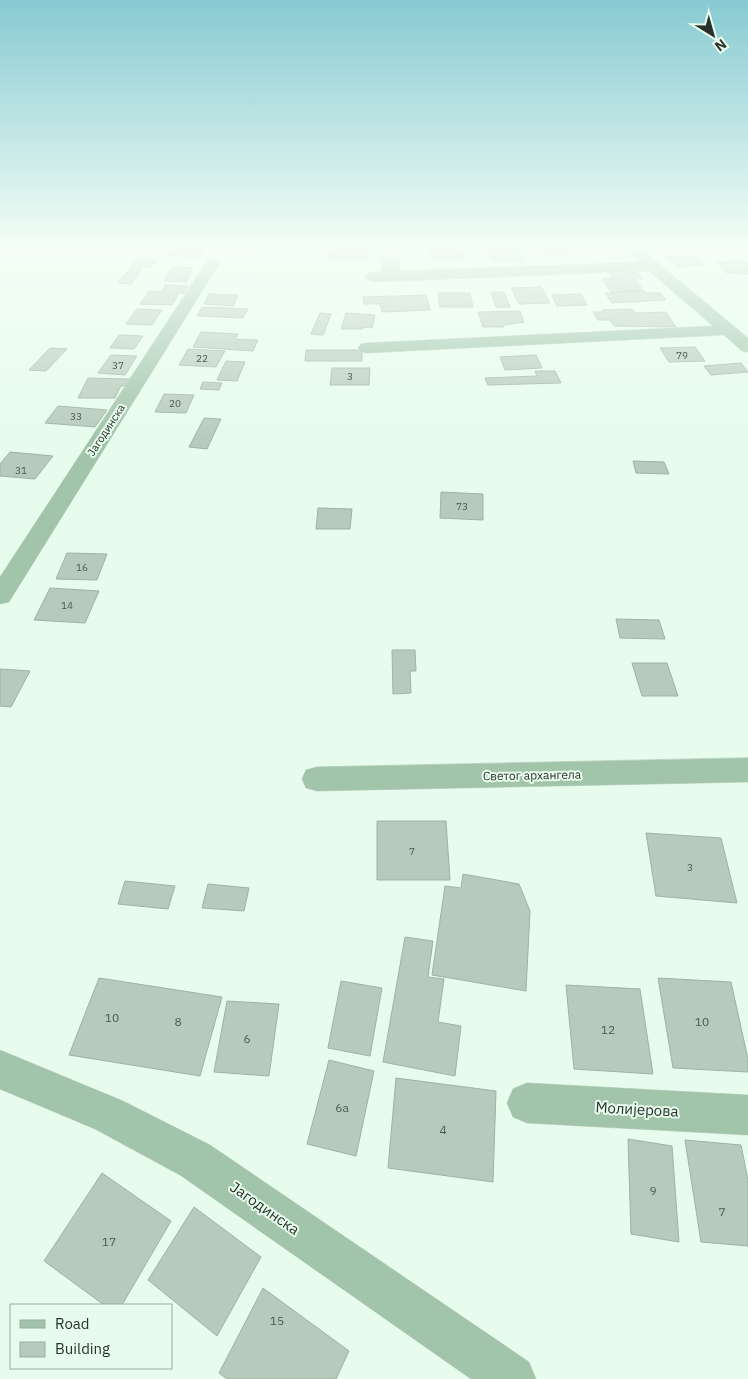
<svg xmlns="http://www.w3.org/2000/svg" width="748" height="1379" viewBox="0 0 748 1379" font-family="'IBM Plex Sans',sans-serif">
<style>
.building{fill:#b7cbbc;stroke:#9fb2a3}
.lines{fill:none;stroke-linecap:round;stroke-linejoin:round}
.minor-casing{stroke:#c5d7c9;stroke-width:1}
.minor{fill:#a1c4aa;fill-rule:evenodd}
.labels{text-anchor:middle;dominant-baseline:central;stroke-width:4;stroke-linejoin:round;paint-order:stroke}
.number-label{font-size:10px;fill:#4c584f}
.far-street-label{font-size:11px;fill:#29312b;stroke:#e7fcec}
.street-label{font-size:12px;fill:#29312b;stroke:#e7fcec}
.near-number-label{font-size:12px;fill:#4c584f}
.near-street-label{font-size:15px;fill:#29312b;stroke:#e7fcec}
</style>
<rect width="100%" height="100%" fill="#e7fcec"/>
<path class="building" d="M179 247H207L201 257 164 256 169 249H177Z
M336 247H367V259H327L328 252H336Z
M372 247H395V252L372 253Z
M427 247H457L458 250H463L464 258H429Z
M539 247H565L569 254 544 255Z
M701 247H731L733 249 705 250Z
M518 248 524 260 493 261 487 249Z
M694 255 704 265 677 267 667 257Z
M398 257 400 273H383L381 258Z
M136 259 156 260 151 267H131Z
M745 261 748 264V272H745L748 274 727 273 717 262Z
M172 267 193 268 186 282 164 281Z
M130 268 142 269 131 284 118 283Z
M637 272 642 278 634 279 643 290 611 292 602 279 613 278 609 274Z
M165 285 188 286 184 293H179L172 305 140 304 149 291 161 292Z
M541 287 550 303 519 304 511 288Z
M644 291 646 293H660L666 300 612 303 605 293Z
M491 292H504L510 307H496Z
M438 293H470L473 307H440Z
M209 294 238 295 233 306 204 304Z
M581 294 587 305 557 306 552 295Z
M426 295 430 310 382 312 380 304H364L363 297Z
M202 307 248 309 243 318 197 316Z
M137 309 162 310 152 325 126 324Z
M632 309 635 313 666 312 676 327 614 326 610 320H598L593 312H604L602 310Z
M520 311 524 322 504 325V327H483L478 312Z
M320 313 331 314 323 335 311 334Z
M346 313 375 315 372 328 363 327V329H341Z
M201 332 238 334 235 339 258 340 253 351 193 347Z
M119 335 143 336 134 349 110 348Z
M695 347 705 361 669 362 660 348Z
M50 348 67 349 46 371 29 370Z
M188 349 225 351 216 367 179 365Z
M306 350H362V361H305Z
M111 355 137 356 125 375 98 373Z
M536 355 542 368 505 370 500 357Z
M226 361 245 362 237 381 217 380Z
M741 363 748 372 711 375 704 366Z
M332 368H370L369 385H330Z
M535 371H555L561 383 488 385 485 378 537 376Z
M88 378 129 379 126 386H121L115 398H78Z
M203 382 222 383 219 390 200 389Z
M164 394 194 395 186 413 155 412Z
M58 406 107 410 95 427 45 423Z
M204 418 221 419 207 449 189 447Z
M10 452 53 456 35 479 0 476V464Z
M633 461 664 462 669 474 636 473Z
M441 492 483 494V520L440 518Z
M318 508 352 509 350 529H316Z
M67 553 107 554 97 580 56 579Z
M50 588 99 591 85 623 34 620Z
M616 619 659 620 665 639 620 638Z
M392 650H415L416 671H410L411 693 393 694Z
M632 663H667L678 696H642Z
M0 669 30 671 11 707 0 706Z
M377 821H446L450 880H377Z
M646 833 721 838 737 903 656 896Z
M463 874 519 884 530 911 526 991 432 975 445 886 461 888Z
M125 881 175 886 168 909 118 904Z
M208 884 249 888 244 911 202 908Z
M405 937 433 941 428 977 444 979 438 1022 461 1026 455 1076 383 1062Z
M99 978 222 997 200 1076 69 1055Z
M658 978 731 982 748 1059V1072L673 1068Z
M341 981 382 988 370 1056 328 1048Z
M566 985 640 989 653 1074 574 1069Z
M227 1001 279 1004 269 1076 214 1072Z
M329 1060 374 1071 356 1156 307 1144Z
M396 1078 496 1091 493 1182 388 1168Z
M628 1139 672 1146 679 1242 631 1234Z
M685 1140 741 1145 748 1180V1246L701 1242Z
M102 1173 171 1221 122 1305H104L44 1261Z
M194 1207 261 1257 217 1336 148 1280Z
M263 1288 349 1351 336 1379H227L219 1373Z"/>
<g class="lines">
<defs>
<path id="minor" d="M623 247H639L748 338V352L742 351 724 335 367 353 361 352 358 348 361 344 367 343 713 326 649 271 373 282 368 280 365 277 368 274 373 272 639 262Z
M212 260 217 261 219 264 9 602 0 604V577L205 264 207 261Z
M748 758V782L317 791 306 788 302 779 306 770 317 767Z
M0 1050 123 1101 210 1145 529 1362 536 1379H471L180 1175 95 1129 0 1089Z
M527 1083 748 1095V1135L527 1123 513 1117 507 1103 513 1089Z"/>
</defs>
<use href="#minor" class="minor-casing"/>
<use href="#minor" class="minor"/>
</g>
<linearGradient id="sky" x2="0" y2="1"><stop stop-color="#87cad2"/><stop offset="0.56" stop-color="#f4fef6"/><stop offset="1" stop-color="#f4fef6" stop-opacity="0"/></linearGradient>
<rect width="748" height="440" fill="url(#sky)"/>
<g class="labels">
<g class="number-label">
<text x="682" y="355">79</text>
<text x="202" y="358">22</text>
<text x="118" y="365">37</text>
<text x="350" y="376">3</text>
<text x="175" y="403">20</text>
<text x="76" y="416">33</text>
<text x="21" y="470">31</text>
<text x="462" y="506">73</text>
<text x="82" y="567">16</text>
<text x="67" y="605">14</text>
<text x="412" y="851">7</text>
<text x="690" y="867">3</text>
</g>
<g class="far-street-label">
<text transform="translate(106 430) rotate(-57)">Јагодинска</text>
</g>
<g class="street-label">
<text transform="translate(532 775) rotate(-1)">Светог архангела</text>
</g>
<g class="near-number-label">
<text x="112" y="1017">10</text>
<text x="178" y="1021">8</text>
<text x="702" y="1021">10</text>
<text x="608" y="1029">12</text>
<text x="247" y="1038">6</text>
<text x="342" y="1107">6a</text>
<text x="443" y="1129">4</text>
<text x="653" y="1190">9</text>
<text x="722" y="1211">7</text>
<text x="109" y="1241">17</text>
<text x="277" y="1320">15</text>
</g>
<g class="near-street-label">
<text transform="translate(637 1109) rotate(3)">Молијерова</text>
<text transform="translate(265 1208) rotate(35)">Јагодинска</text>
</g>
</g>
<rect x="10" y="1304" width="162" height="65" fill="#e7fcec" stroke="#9bab9f"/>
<rect x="20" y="1320" width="25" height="8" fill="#a1c4aa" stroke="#9bab9f"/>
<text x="55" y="1329" font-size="15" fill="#29312b">Road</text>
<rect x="20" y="1342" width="25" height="15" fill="#b7cbbc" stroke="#9bab9f"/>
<text x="55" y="1354" font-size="15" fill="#29312b">Building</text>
<g transform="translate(713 35) rotate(143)" stroke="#e7fcec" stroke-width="4" paint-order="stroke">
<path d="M0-4L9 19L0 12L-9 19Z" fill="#29312b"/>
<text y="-8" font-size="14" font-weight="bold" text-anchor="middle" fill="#29312b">N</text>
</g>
</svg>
